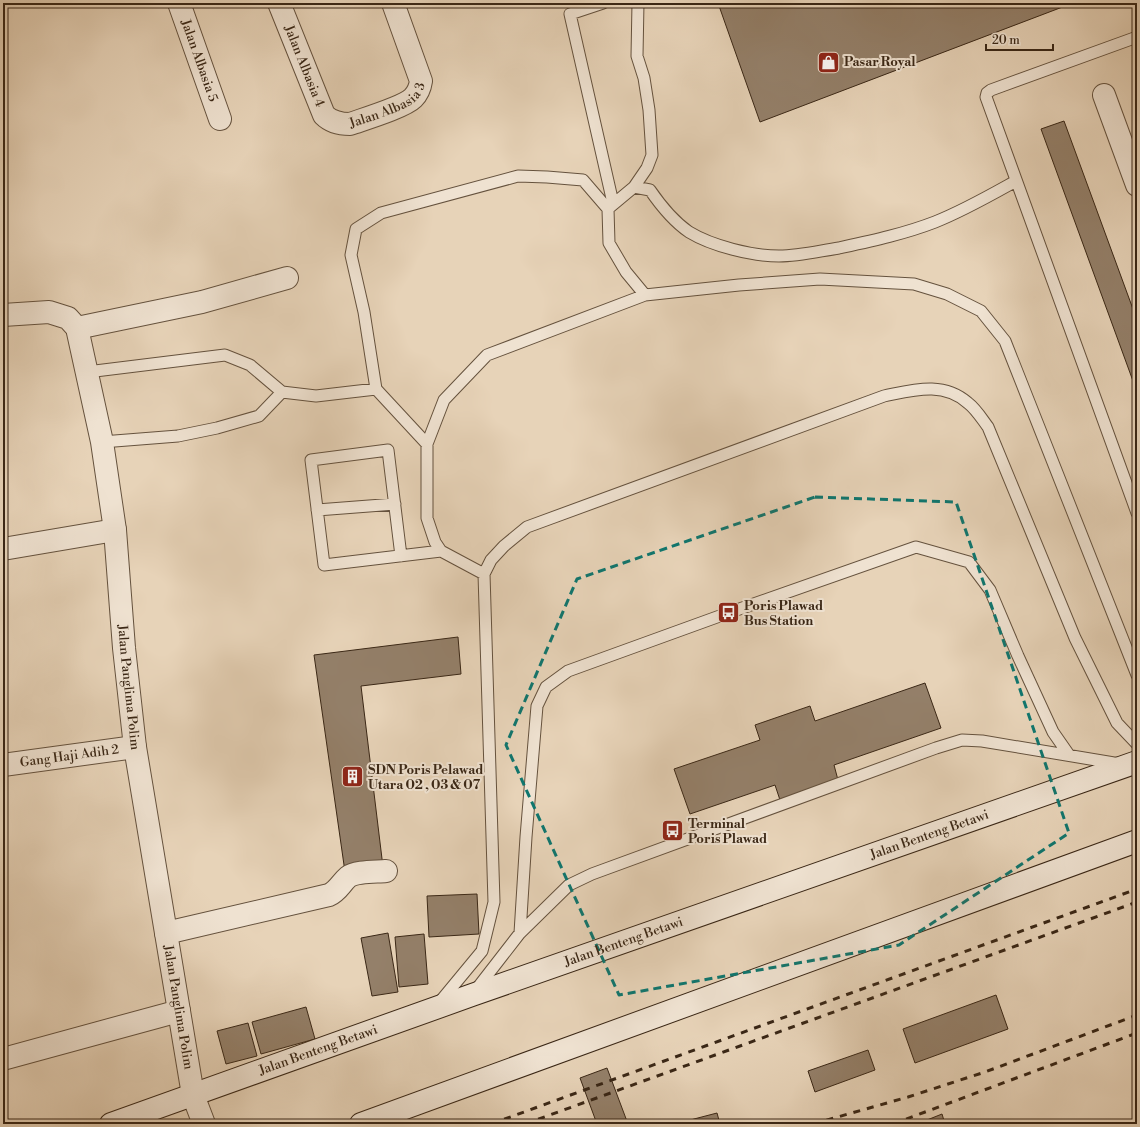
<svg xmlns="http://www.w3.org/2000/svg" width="1140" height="1127" viewBox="0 0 1140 1127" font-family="'Libre Bodoni',serif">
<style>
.building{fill:#94806a;stroke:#3a2716}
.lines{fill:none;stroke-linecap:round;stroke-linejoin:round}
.service-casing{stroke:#65523e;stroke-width:13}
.minor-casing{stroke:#65523e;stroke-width:24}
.tertiary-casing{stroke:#65523e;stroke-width:24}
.secondary-casing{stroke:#3a2716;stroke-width:24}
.service{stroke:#efe2d1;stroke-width:11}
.minor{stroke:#efe2d1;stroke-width:22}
.tertiary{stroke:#efe2d1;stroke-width:22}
.secondary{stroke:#efe2d1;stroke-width:22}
.rail{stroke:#3a2716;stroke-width:3;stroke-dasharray:7 7;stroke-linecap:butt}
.marked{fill:none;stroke:#0f766e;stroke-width:3;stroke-dasharray:8 5;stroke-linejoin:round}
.labels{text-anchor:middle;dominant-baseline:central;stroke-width:4;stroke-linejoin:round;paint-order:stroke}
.street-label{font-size:13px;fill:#3a2716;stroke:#efe2d1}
.poi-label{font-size:13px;font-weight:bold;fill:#3a2716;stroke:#efe2d1;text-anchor:start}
</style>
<rect width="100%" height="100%" fill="#e7d3b8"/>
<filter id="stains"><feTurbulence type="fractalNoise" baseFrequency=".005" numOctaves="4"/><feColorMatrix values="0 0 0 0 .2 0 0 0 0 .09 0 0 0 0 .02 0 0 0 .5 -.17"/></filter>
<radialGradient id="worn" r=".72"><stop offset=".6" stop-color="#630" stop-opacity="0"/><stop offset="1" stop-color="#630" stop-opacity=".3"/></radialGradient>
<path class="building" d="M37 3H63L38 6Z
M718 3H1073L760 122Z
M1064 121 1137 320V392L1041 129Z
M458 637 461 674 361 686 383 867 345 872 314 655Z
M925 683 941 728 834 765 838 780 780 800 775 785 690 814 674 769 760 740 755 725 810 706 815 721Z
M477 894 479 934 429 937 427 896Z
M388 933 398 992 372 996 361 938Z
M424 934 428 984 399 987 395 937Z
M996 995 1008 1029 915 1063 903 1029Z
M306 1007 315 1039 261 1054 252 1022Z
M248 1023 257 1056 226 1064 217 1031Z
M868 1050 875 1070 815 1092 808 1071Z
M607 1068 628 1124H597L580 1078Z
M717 1113 720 1124H677L694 1119Z
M942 1114 945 1124H917Z"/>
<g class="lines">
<defs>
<path id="service" d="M603 3 570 14 613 203
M1137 37 991 90 987 93 986 97 1137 513
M634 187 650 190C661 206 673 221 689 232 712 246 752 256 779 256 799 256 819 251 839 248 871 241 904 234 935 222 963 211 989 196 1016 181
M610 207 634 187 647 168 652 155 649 110 644 78 637 56 638 3
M87 372 225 355 250 365 282 392
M376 389 364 312 351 255 356 229 381 213 518 176 547 177 583 180 608 209 609 243 626 272 645 295
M102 442 178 436 217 428 259 416 282 392 316 396 376 389 427 444
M317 510 395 504
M401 556 388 450 311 460 324 565 441 551
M484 574 441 551 435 542 427 518V444L444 400 487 355 645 295 739 285 820 279 914 284 947 294 981 311 1005 341 1137 675
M520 933 526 837 537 706 546 687 568 671 728 613 916 547 969 562 990 590 1018 656 1053 732 1069 755
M475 991 520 933 569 885 592 874 936 748 962 740 982 741 1120 764
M439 1003 482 951 494 902 484 574 491 560 504 546 527 527 884 396C914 390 943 381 968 403 976 409 982 419 988 427L1075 638 1117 723 1137 744"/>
<g id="minor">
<path id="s1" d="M179 3 220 119"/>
<path id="s2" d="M279 3 324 115C331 122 340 124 350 124 364 119 404 107 413 98 418 93 420 88 421 81L393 3"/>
<path d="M1104 95 1137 185"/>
<path d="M77 328 202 302 287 278"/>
<path d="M3 549 115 530"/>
<path id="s3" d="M3 765 135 747"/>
<path d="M166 933 329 895C338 891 341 883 348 877 356 871 376 872 386 871"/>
<path d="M3 1059 179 1011"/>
</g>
<g id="tertiary">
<path id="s4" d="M3 315 49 312 68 318 77 328 102 442 115 530 124 648 135 747 193 1095 204 1124"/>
</g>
<g id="secondary">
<path id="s5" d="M111 1124 472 995 1137 762"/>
<path d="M361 1124 1137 841"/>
</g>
</defs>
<use href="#service" class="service-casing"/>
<use href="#minor" class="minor-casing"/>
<use href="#tertiary" class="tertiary-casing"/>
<use href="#secondary" class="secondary-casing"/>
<use href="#service" class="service"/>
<use href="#minor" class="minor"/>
<use href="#tertiary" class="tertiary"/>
<use href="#secondary" class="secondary"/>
<path class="rail" d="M491 1124 1137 889
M525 1124 1137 902
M813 1124 908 1097 985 1072 1137 1015
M893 1124 1137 1033"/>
</g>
<path class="marked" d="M815 497 956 502 1069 833 899 945 619 995 506 745 577 579Z"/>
<defs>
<symbol id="shop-square" viewBox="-11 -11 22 22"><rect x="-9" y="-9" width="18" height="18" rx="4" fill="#8f2418" stroke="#efe2d1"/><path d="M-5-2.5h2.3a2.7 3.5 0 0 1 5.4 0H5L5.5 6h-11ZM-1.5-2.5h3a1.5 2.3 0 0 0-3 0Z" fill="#fff"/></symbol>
<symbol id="bus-square" viewBox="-11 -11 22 22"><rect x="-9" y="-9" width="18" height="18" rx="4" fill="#8f2418" stroke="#efe2d1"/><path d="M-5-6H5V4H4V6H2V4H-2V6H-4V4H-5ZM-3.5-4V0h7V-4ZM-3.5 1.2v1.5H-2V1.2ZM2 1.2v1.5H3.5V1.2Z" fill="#fff"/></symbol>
<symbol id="building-square" viewBox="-11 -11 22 22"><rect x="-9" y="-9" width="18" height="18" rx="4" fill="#8f2418" stroke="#efe2d1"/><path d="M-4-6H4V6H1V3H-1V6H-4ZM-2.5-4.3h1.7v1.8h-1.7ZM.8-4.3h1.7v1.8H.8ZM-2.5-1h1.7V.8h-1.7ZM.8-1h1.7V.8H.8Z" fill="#fff"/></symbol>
</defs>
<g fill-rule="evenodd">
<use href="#shop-square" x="816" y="50" width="25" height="25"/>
<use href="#bus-square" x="716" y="600" width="25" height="25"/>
<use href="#building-square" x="340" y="764" width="25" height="25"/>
<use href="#bus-square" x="660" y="818" width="25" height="25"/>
</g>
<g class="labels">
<g class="street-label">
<text stroke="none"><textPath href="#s1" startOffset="61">Jalan Albasia 5</textPath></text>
<text stroke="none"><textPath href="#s2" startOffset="68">Jalan Albasia 4</textPath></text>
<text stroke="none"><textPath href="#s2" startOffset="192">Jalan Albasia 3</textPath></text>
<text stroke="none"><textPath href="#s4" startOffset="443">Jalan Panglima Polim</textPath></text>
<text stroke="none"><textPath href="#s3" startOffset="67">Gang Haji Adih 2</textPath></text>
<text stroke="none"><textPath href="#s5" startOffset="868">Jalan Benteng Betawi</textPath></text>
<text stroke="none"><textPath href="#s5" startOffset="544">Jalan Benteng Betawi</textPath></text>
<text stroke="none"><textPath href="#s4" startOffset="767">Jalan Panglima Polim</textPath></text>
<text stroke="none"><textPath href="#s5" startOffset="220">Jalan Benteng Betawi</textPath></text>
</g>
<g class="poi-label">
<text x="844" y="62">Pasar Royal</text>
<text x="744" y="606">Poris Plawad<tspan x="744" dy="15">Bus Station</tspan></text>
<text x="368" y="770">SDN Poris Pelawad<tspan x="368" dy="15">Utara 02 , 03 &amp; 07</tspan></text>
<text x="688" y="824">Terminal<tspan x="688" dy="15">Poris Plawad</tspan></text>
</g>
</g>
<rect width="1140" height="1127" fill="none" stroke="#e7d3b8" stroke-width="16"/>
<rect x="4" y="4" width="1132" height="1119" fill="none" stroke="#3a2716" stroke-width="2"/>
<rect x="8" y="8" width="1124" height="1111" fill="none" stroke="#3a2716"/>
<path d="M986 44v6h67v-6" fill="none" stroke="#3a2716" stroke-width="2"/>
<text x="992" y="44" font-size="12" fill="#3a2716" stroke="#efe2d1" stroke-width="3" paint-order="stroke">20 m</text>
<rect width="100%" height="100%" filter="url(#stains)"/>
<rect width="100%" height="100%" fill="url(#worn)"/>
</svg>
